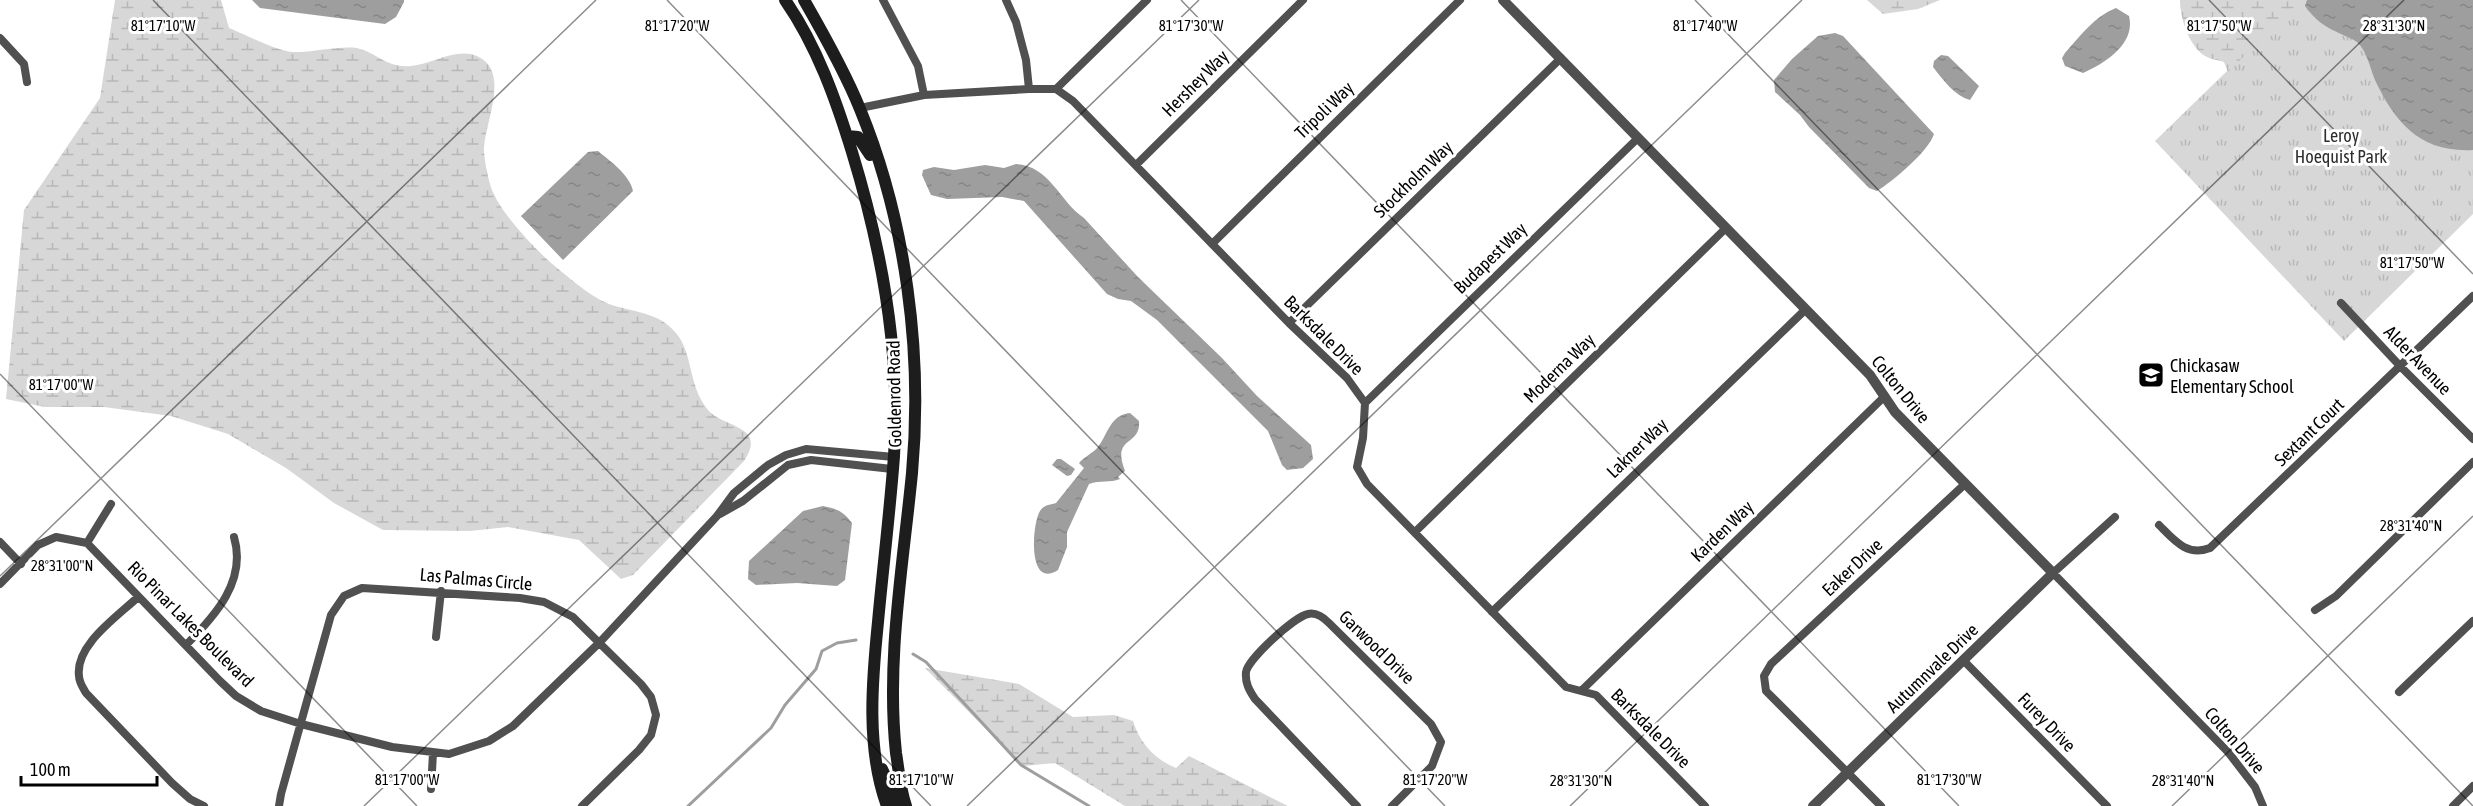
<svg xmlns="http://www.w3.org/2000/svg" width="2473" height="806" viewBox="0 0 2473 806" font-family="'Asap Condensed',sans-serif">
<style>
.grass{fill:url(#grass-tufts)}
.wetland{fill:url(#wetland-marsh)}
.water{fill:url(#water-ripples)}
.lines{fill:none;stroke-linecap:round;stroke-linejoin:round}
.stream{stroke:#9e9e9e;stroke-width:3}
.minor{stroke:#505050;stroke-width:8}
.tertiary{stroke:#505050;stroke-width:10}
.secondary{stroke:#1d1d1d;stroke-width:12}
.ticks{fill:none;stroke:#000;stroke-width:1.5;stroke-opacity:0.45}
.labels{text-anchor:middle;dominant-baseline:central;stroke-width:6;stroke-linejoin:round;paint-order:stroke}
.street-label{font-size:18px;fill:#000;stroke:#fff}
.park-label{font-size:18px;fill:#2e2e2e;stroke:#fff}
.poi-label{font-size:18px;fill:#000;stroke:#fff;text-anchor:start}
.ticks-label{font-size:15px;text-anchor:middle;fill:#000;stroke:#fff;stroke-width:6;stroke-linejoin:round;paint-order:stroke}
</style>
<defs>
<pattern id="grass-tufts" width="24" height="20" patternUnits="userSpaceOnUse" patternTransform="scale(1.5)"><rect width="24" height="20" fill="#d7d7d7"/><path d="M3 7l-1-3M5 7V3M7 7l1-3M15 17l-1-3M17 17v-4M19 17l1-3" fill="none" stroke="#b7b7b7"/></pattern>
<pattern id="wetland-marsh" width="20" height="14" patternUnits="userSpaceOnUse" patternTransform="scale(1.5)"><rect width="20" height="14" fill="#d7d7d7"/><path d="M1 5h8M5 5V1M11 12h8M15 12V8" fill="none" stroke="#b7b7b7"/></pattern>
<pattern id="water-ripples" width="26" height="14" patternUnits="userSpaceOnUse" patternTransform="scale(1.5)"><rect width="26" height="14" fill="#9e9e9e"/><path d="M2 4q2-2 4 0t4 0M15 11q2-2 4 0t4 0" fill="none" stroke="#868686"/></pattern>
</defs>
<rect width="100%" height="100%" fill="#fff"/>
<path class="grass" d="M2300 0H2473V214L2344 341 2155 141Z"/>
<path class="wetland" d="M115 0H221L229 28C244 34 279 52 293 52 309 53 347 44 360 49 380 55 387 68 411 66 432 64 456 47 477 56 511 71 485 122 484 148 484 159 487 173 490 184 496 208 531 245 550 262 567 276 589 296 609 304 631 312 659 312 675 332 694 353 687 384 708 410 723 428 768 425 744 461L633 575 621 579 579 540 508 527 470 531 383 530 334 503 286 468 228 434 171 416 104 407H45L6 399 24 210 100 98Z
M1867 0H1940L1918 9 1883 14Z
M2180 0H2302L2228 72 2224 62C2218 60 2210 59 2205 56 2189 46 2180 18 2180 0Z
M925 668 1019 684 1073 717 1114 715 1133 721C1140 743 1154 759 1176 768L1189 756 1288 806H1125L1055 763 1023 766Z"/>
<path class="water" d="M252 0H404V2L396 17 385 24 260 8Z
M2307 0H2473V150C2421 153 2395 123 2375 80 2370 68 2367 51 2357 42 2353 39 2345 36 2341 34 2325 27 2315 20 2305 6Z
M2116 8 2129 16C2136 44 2105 63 2083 73L2065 66 2062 58 2065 53C2080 36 2095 16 2116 8Z
M1835 33 1843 36 1934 134C1929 151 1892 182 1877 191L1869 188 1809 127 1800 115 1775 92 1774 80 1792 59 1818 36Z
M1941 55 1948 56 1979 86 1970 100C1955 96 1943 80 1933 67L1934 61Z
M598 151C610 161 630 175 633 191L563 260 521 216 588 152Z
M1016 164C1050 166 1059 201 1084 218L1138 277 1222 358 1257 396 1311 445 1313 459 1303 468 1287 470 1282 465 1268 431 1157 320 1131 301 1118 299 1107 294 1024 201 1002 197 947 199 931 195 922 175 923 170 934 167 954 170 985 165 1004 168Z
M1130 413 1139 421C1141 447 1111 435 1125 471L1118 477 1120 479C1110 483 1100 480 1089 484L1067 532V547L1058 570C1027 590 1032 523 1040 511 1044 505 1049 505 1056 503L1084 468 1079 463C1084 457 1093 453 1098 447 1108 434 1110 415 1130 413Z
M1057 459H1061L1075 469 1071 475 1067 476 1052 465Z
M823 506C837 509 843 511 852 523L845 580 837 586 797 583 756 585 748 579 749 561 803 511Z"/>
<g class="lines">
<path class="stream" d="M913 654 926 662 1021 765 1089 806
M688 806 771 728 785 705 816 669 822 651 837 643 856 640"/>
<path class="minor" d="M883 0 918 66 924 95
M1006 0 1016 22 1026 60 1029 89
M0 38 24 64 27 82
M1056 89 1147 0
M860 108 924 95 1029 89H1056L1073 101 1289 323 1347 378 1365 403 1363 438 1357 467 1367 484 1566 687 1596 695 1705 806
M1136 165 1303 0
M1212 244 1460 0
M2341 303 2401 367 2473 439
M1289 323 1561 58
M1365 403 1638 138
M720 514 743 501 788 465 811 460 892 469
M2115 517 2053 573 2228 752 2255 787 2263 806
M2159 525C2174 540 2187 557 2210 548L2473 296
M1415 532 1726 228
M0 542 21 564
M87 543 111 504
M0 584 38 545 56 537 87 543 220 681 236 696 261 711 301 724 392 747 449 754 489 741 513 726 600 642 717 516 734 493 768 465 786 455 806 449 894 457
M138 597C117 617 75 645 79 676 79 682 83 688 86 693L172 783 190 799 204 806
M2315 610 2336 596 2473 462
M1492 612 1806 309
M436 637 441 591
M186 645C215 616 247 581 234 537
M1964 661 2107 806
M1582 690 1885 396
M2399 692 2473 621
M431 789 433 753
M279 806 281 794 331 615 344 596 362 588 520 598 544 602 573 617 641 684 651 697 656 715 651 735 639 750 582 806
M1357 806 1255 699C1249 690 1245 683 1246 672 1248 659 1294 617 1308 614 1316 612 1323 617 1329 623L1431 724 1441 742 1432 766 1392 806
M1881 806 1766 691 1764 676 1771 664 1965 484
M2453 806 2473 786"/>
<path class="tertiary" d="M1503 0 1870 375 1895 412 2053 573 1813 806"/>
<path class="secondary" d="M785 0C817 46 836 100 852 152 882 250 901 354 894 456 890 511 883 567 878 622 872 681 866 749 887 806
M804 0C823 33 846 74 860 109 906 221 923 353 912 473 903 566 886 660 896 753 899 771 900 789 906 806
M847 136 858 137 870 155
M882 769 899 806"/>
</g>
<path class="ticks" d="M153 0 931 806M667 0 1445 806M1181 0 1959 806M1695 0 2473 806M2209 0 2473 274M0 374 417 806M0 576 596 0M364 806 1199 0M967 806 1802 0M1570 806 2404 0M2172 806 2473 516"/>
<defs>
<symbol id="school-square" viewBox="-11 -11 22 22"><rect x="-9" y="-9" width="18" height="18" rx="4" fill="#000" stroke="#fff"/><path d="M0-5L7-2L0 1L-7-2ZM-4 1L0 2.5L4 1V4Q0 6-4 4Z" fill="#fff"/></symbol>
</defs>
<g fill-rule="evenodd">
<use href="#school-square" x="2136" y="360" width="30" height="30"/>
</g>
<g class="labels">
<g class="street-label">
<text transform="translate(1195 83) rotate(-45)">Hershey Way</text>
<text transform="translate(1324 110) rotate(-44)">Tripoli Way</text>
<text transform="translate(1413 179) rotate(-44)">Stockholm Way</text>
<text transform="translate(1490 258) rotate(-44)">Budapest Way</text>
<text transform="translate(1324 335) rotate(45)">Barksdale Drive</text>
<text transform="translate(2418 360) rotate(46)">Alder Avenue</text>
<text transform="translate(1559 368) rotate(-44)">Moderna Way</text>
<text transform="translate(1901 389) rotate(51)">Colton Drive</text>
<text transform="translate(894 394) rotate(-91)">Goldenrod Road</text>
<text transform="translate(2309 432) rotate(-44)">Sextant Court</text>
<text transform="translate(1637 448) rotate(-44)">Lakner Way</text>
<text transform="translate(1722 531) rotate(-44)">Karden Way</text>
<text transform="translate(1852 567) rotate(-43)">Eaker Drive</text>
<text transform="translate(476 579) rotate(5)">Las Palmas Circle</text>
<text transform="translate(191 624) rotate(45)">Rio Pinar Lakes Boulevard</text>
<text transform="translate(1377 647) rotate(44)">Garwood Drive</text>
<text transform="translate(1932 668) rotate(-44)">Autumnvale Drive</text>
<text transform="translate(2047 722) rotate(46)">Furey Drive</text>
<text transform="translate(1651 728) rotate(45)">Barksdale Drive</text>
<text transform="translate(2235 740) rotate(49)">Colton Drive</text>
</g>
<g class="park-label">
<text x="2341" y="135">Leroy<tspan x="2341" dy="21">Hoequist Park</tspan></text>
</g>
<g class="poi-label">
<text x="2170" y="365">Chickasaw<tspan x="2170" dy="21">Elementary School</tspan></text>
</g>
</g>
<g class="ticks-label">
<text x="2394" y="31">28°31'30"N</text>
<text x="163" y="31">81°17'10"W</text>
<text x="677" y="31">81°17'20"W</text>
<text x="1191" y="31">81°17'30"W</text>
<text x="1705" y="31">81°17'40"W</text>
<text x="2219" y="31">81°17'50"W</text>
<text x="2412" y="268">81°17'50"W</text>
<text x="61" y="390">81°17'00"W</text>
<text x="2411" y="531">28°31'40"N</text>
<text x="62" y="571">28°31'00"N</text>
<text x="407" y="785">81°17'00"W</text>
<text x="921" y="785">81°17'10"W</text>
<text x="1435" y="785">81°17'20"W</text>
<text x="1949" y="785">81°17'30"W</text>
<text x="1581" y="786">28°31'30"N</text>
<text x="2183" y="786">28°31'40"N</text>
</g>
<path d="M21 776v9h136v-9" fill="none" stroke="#000000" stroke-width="3"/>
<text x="30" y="776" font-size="18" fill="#000000" stroke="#ffffff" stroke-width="4.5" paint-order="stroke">100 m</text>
</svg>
